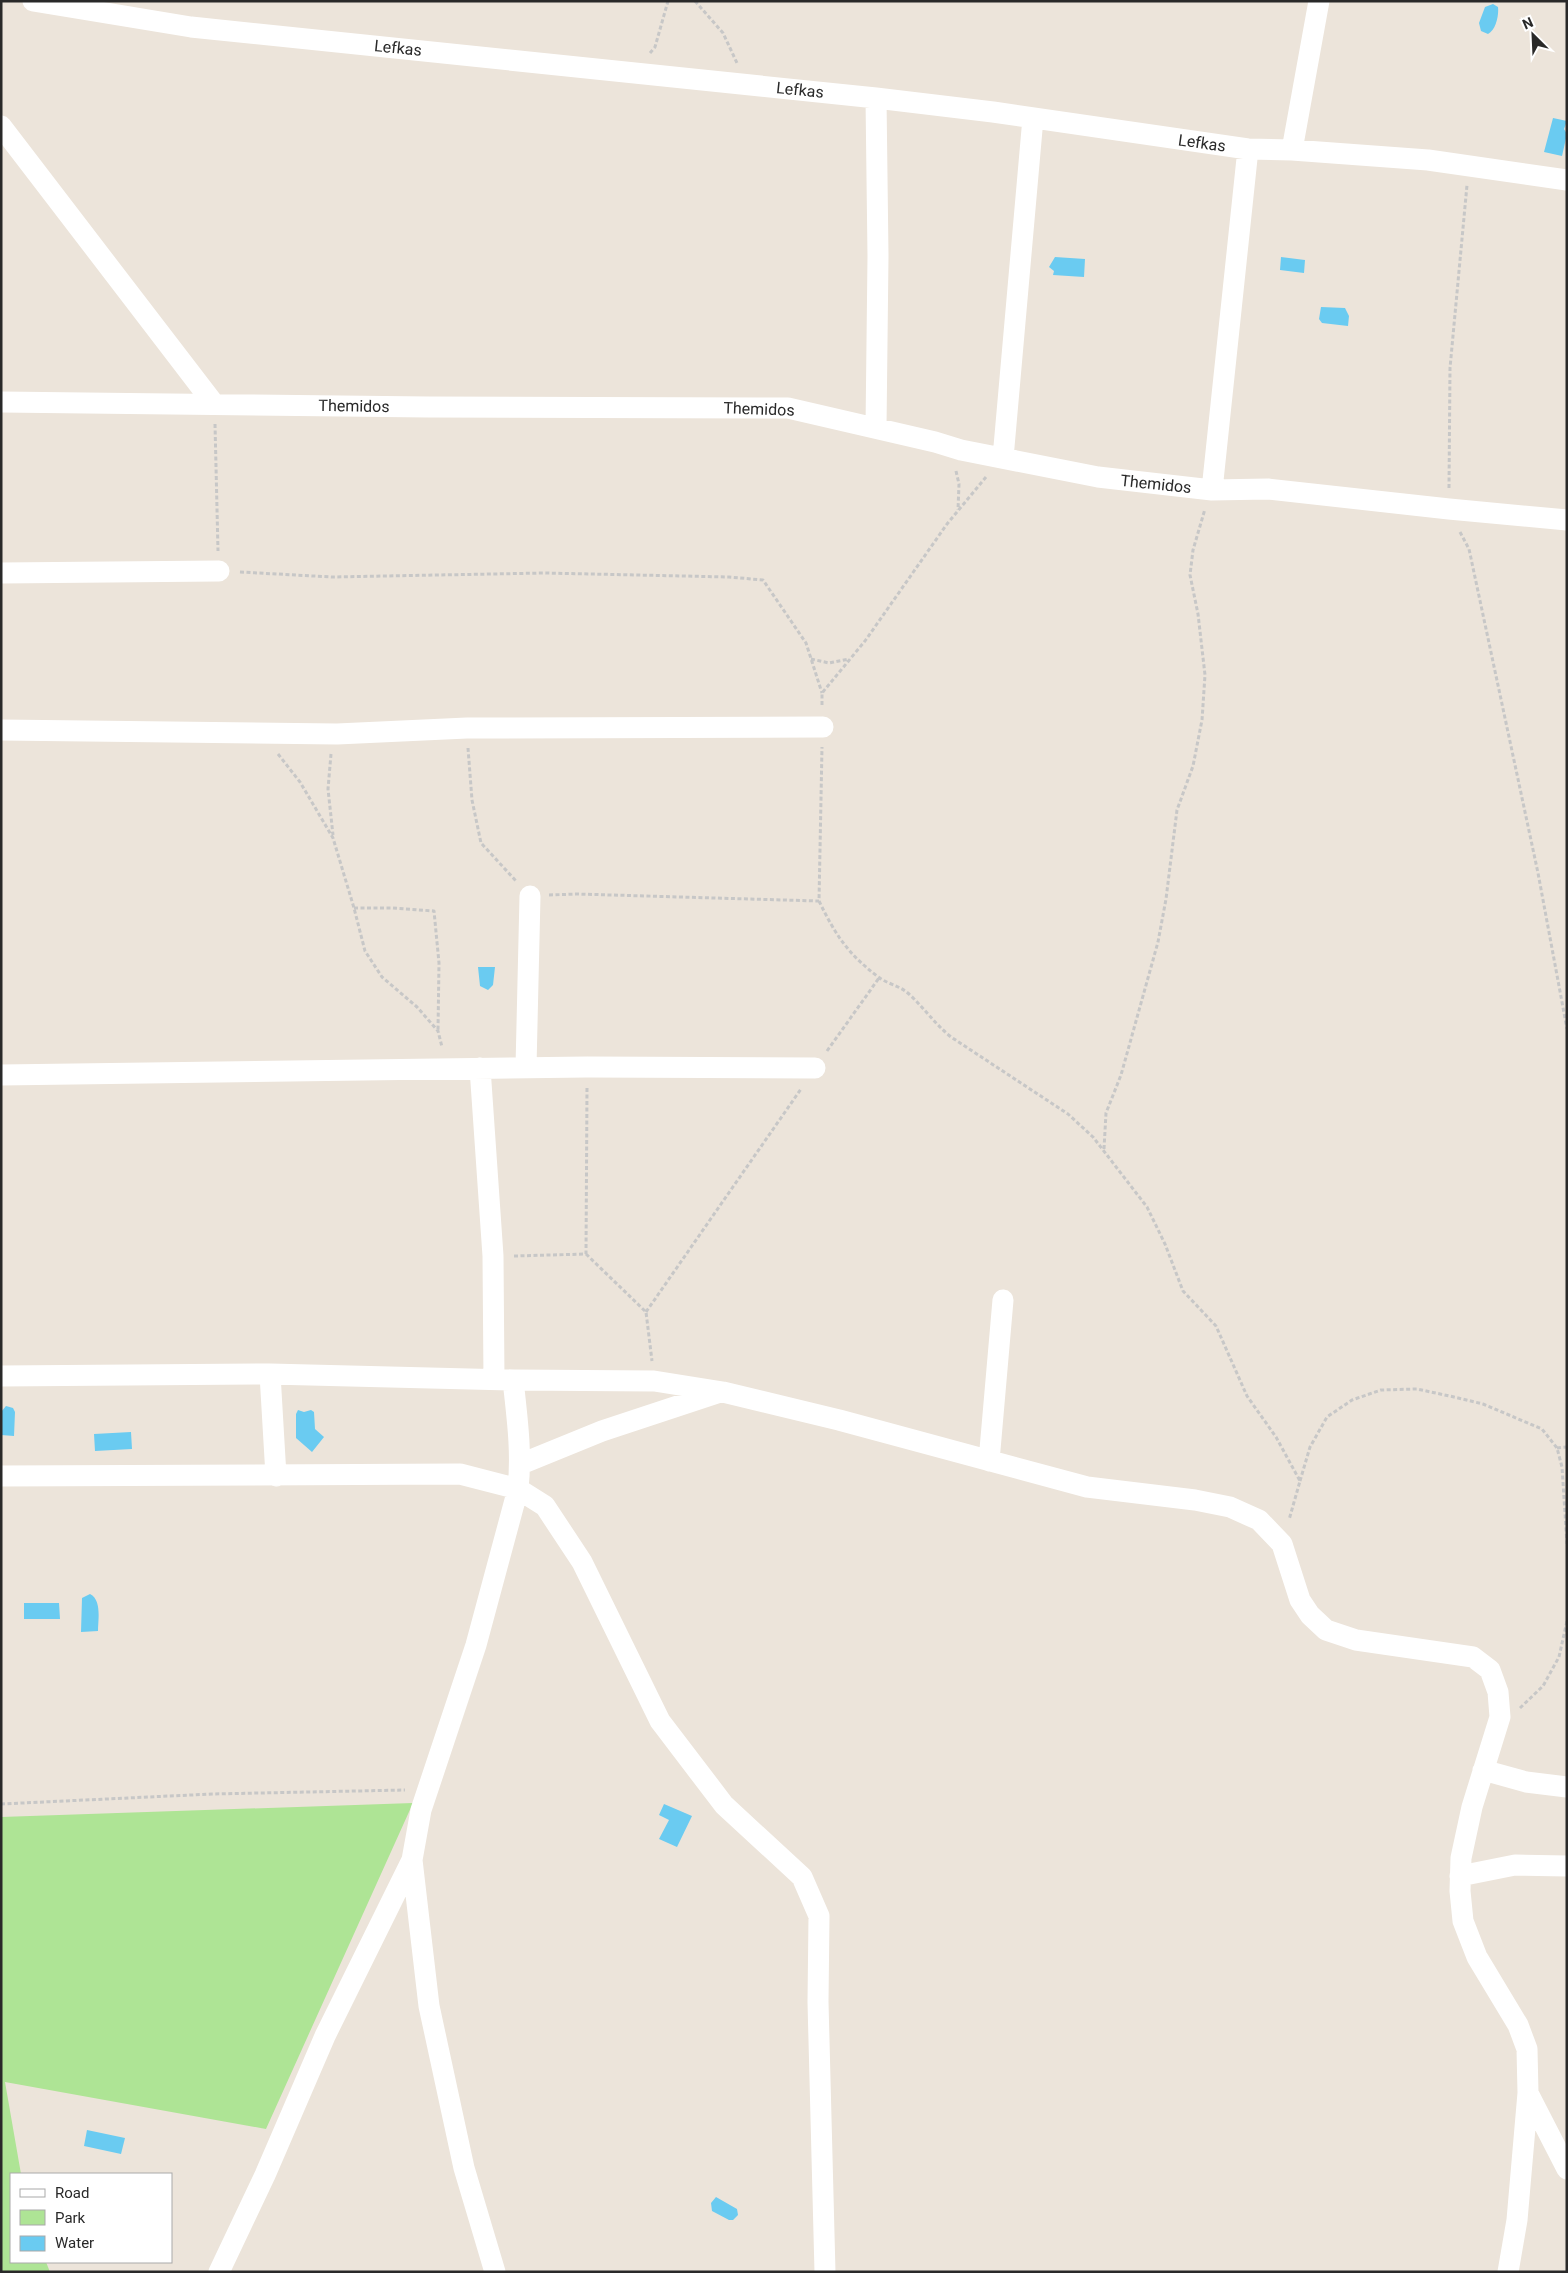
<svg xmlns="http://www.w3.org/2000/svg" width="1568" height="2273" viewBox="0 0 1568 2273" font-family="Roboto,sans-serif">
<style>
.green{fill:#aee495}
.water{fill:#6acbf1}
.lines{fill:none;stroke-linecap:round;stroke-linejoin:round}
.path{stroke:#c7c7c7;stroke-width:3;stroke-dasharray:4 2.5;stroke-linecap:butt}
.minor{stroke:#fff;stroke-width:21}
.labels{text-anchor:middle;dominant-baseline:central;stroke-width:4;stroke-linejoin:round;paint-order:stroke}
.street-label{font-size:16px;fill:#292929;stroke:#fff}
</style>
<rect width="100%" height="100%" fill="#ece4da"/>
<path class="green" d="M413 1803 266 2129 5 2082 21 2174H11V2262H46L50 2272H1V1817Z"/>
<path class="water" d="M1493 4 1498 7C1499 15 1496 30 1488 34L1481 31 1479 23 1485 7Z
M1553 118 1567 121 1564 129 1567 134 1562 156 1544 152Z
M1055 257 1085 259 1084 277 1053 275 1054 271 1049 267Z
M1281 257 1305 260 1304 273 1280 270Z
M1321 307 1345 308 1349 316 1348 326 1322 323 1319 319Z
M478 967H495L493 985 488 990 480 986Z
M6 1406 13 1408 15 1412 14 1436 1 1435V1412Z
M298 1410 304 1412 311 1410 314 1412 315 1429 324 1437 312 1452 296 1438V1414Z
M131 1432 132 1449 95 1451 94 1434Z
M90 1594C102 1600 98 1620 98 1631L81 1632 82 1598Z
M24 1603H59L60 1619H24Z
M664 1804 692 1816 677 1847 659 1839 669 1820 659 1815Z
M87 2130 125 2138 121 2154 84 2146Z
M716 2197 737 2209 738 2215 733 2220H729L712 2211 711 2203Z"/>
<g class="lines">
<path class="path" d="M695 1 723 33 737 63
M650 53 655 47 668 1
M215 424 218 551
M956 471 959 484 958 510
M1449 488 1450 368 1467 185
M1460 532 1469 549 1538 873 1567 1029
M240 572 332 577 545 573 729 577 763 580 806 643 822 693
M811 659 829 663 849 659
M822 705V693L865 641 947 524 986 477
M468 748 472 800 481 843 517 882
M278 754 300 782 333 838 354 908 365 951 382 977 417 1007 438 1031 442 1047
M331 754 328 789 333 835
M549 895 577 894 819 901 822 747
M819 901C835 934 847 953 877 976 886 984 900 985 910 995 925 1009 934 1023 951 1037L1068 1114 1093 1137 1147 1207 1165 1244 1183 1291 1216 1326 1247 1396 1276 1437 1300 1481 1289 1520
M354 908H393L434 911 439 963 438 1030
M827 1051 879 978
M1104 1149 1106 1113 1121 1075 1158 942 1166 899 1177 810 1193 766 1202 720 1205 675 1198 614 1190 575 1193 550 1205 509
M586 1254 646 1312 652 1361
M514 1256 586 1254 587 1088
M646 1312 801 1089
M1557 1448 1567 1447
M1300 1481 1310 1447 1327 1417 1352 1400 1381 1390 1417 1389 1454 1397 1483 1404 1542 1429 1557 1448 1562 1467 1567 1544
M1520 1708 1543 1686 1559 1657 1567 1621
M1 1804 212 1794 405 1790"/>
<path class="minor" d="M33 1 191 27 876 98 993 112 1248 149 1292 150 1428 160 1567 180
M1 126 214 404
M1292 150 1319 1
M1 402 428 407 788 408 935 442 961 450 1098 477 1212 490 1268 489 1449 509 1567 520
M876 428 878 256 876 98
M1003 458 1033 118
M1212 490 1248 149
M1 573 219 571
M1 730 337 734 467 728 823 727
M526 1067 530 896
M480 1068 493 1256 494 1379
M1 1075 587 1067 815 1068
M270 1374 276 1476
M1 1376 270 1374 513 1380 654 1381 723 1392 839 1420 1087 1487 1195 1500 1230 1507 1259 1520 1282 1544 1300 1600 1310 1615 1326 1630 1356 1640 1473 1657 1490 1670 1498 1692 1500 1717 1472 1807 1461 1858 1460 1891 1463 1921 1477 1957 1518 2025 1527 2049 1528 2093 1517 2220 1508 2272
M513 1380C517 1417 522 1452 518 1489L545 1506 582 1562 660 1721 724 1805 802 1877 819 1916 818 2002 825 2272
M989 1461 1003 1300
M521 1464 602 1431 720 1392
M1 1476 460 1474 518 1489 476 1645 421 1810 412 1860 429 2006 464 2168 495 2272
M1483 1770 1526 1782 1567 1787
M1460 1876 1515 1865 1567 1866
M1528 2093 1567 2169
M219 2272 265 2175 325 2036 412 1860"/>
</g>
<g class="labels">
<g class="street-label">
<text transform="translate(398 48) rotate(6)">Lefkas</text>
<text transform="translate(800 90) rotate(6)">Lefkas</text>
<text transform="translate(1202 143) rotate(8)">Lefkas</text>
<text transform="translate(354 406) rotate(1)">Themidos</text>
<text transform="translate(759 409) rotate(2)">Themidos</text>
<text transform="translate(1156 484) rotate(6)">Themidos</text>
</g>
</g>
<rect width="1568" height="2273" fill="none" stroke="#292929" stroke-width="5"/>
<rect x="10" y="2173" width="162" height="90" fill="#ffffff" stroke="#a9a9a9"/>
<rect x="20" y="2189" width="25" height="8" fill="#ffffff" stroke="#a9a9a9"/>
<text x="55" y="2198" font-size="15" fill="#292929">Road</text>
<rect x="20" y="2210" width="25" height="15" fill="#aee495" stroke="#a9a9a9"/>
<text x="55" y="2223" font-size="15" fill="#292929">Park</text>
<rect x="20" y="2236" width="25" height="15" fill="#6acbf1" stroke="#a9a9a9"/>
<text x="55" y="2248" font-size="15" fill="#292929">Water</text>
<g transform="translate(1533 35) rotate(336)" stroke="#ffffff" stroke-width="4" paint-order="stroke">
<path d="M0-4L9 19L0 12L-9 19Z" fill="#292929"/>
<text y="-8" font-size="14" font-weight="bold" text-anchor="middle" fill="#292929">N</text>
</g>
</svg>
